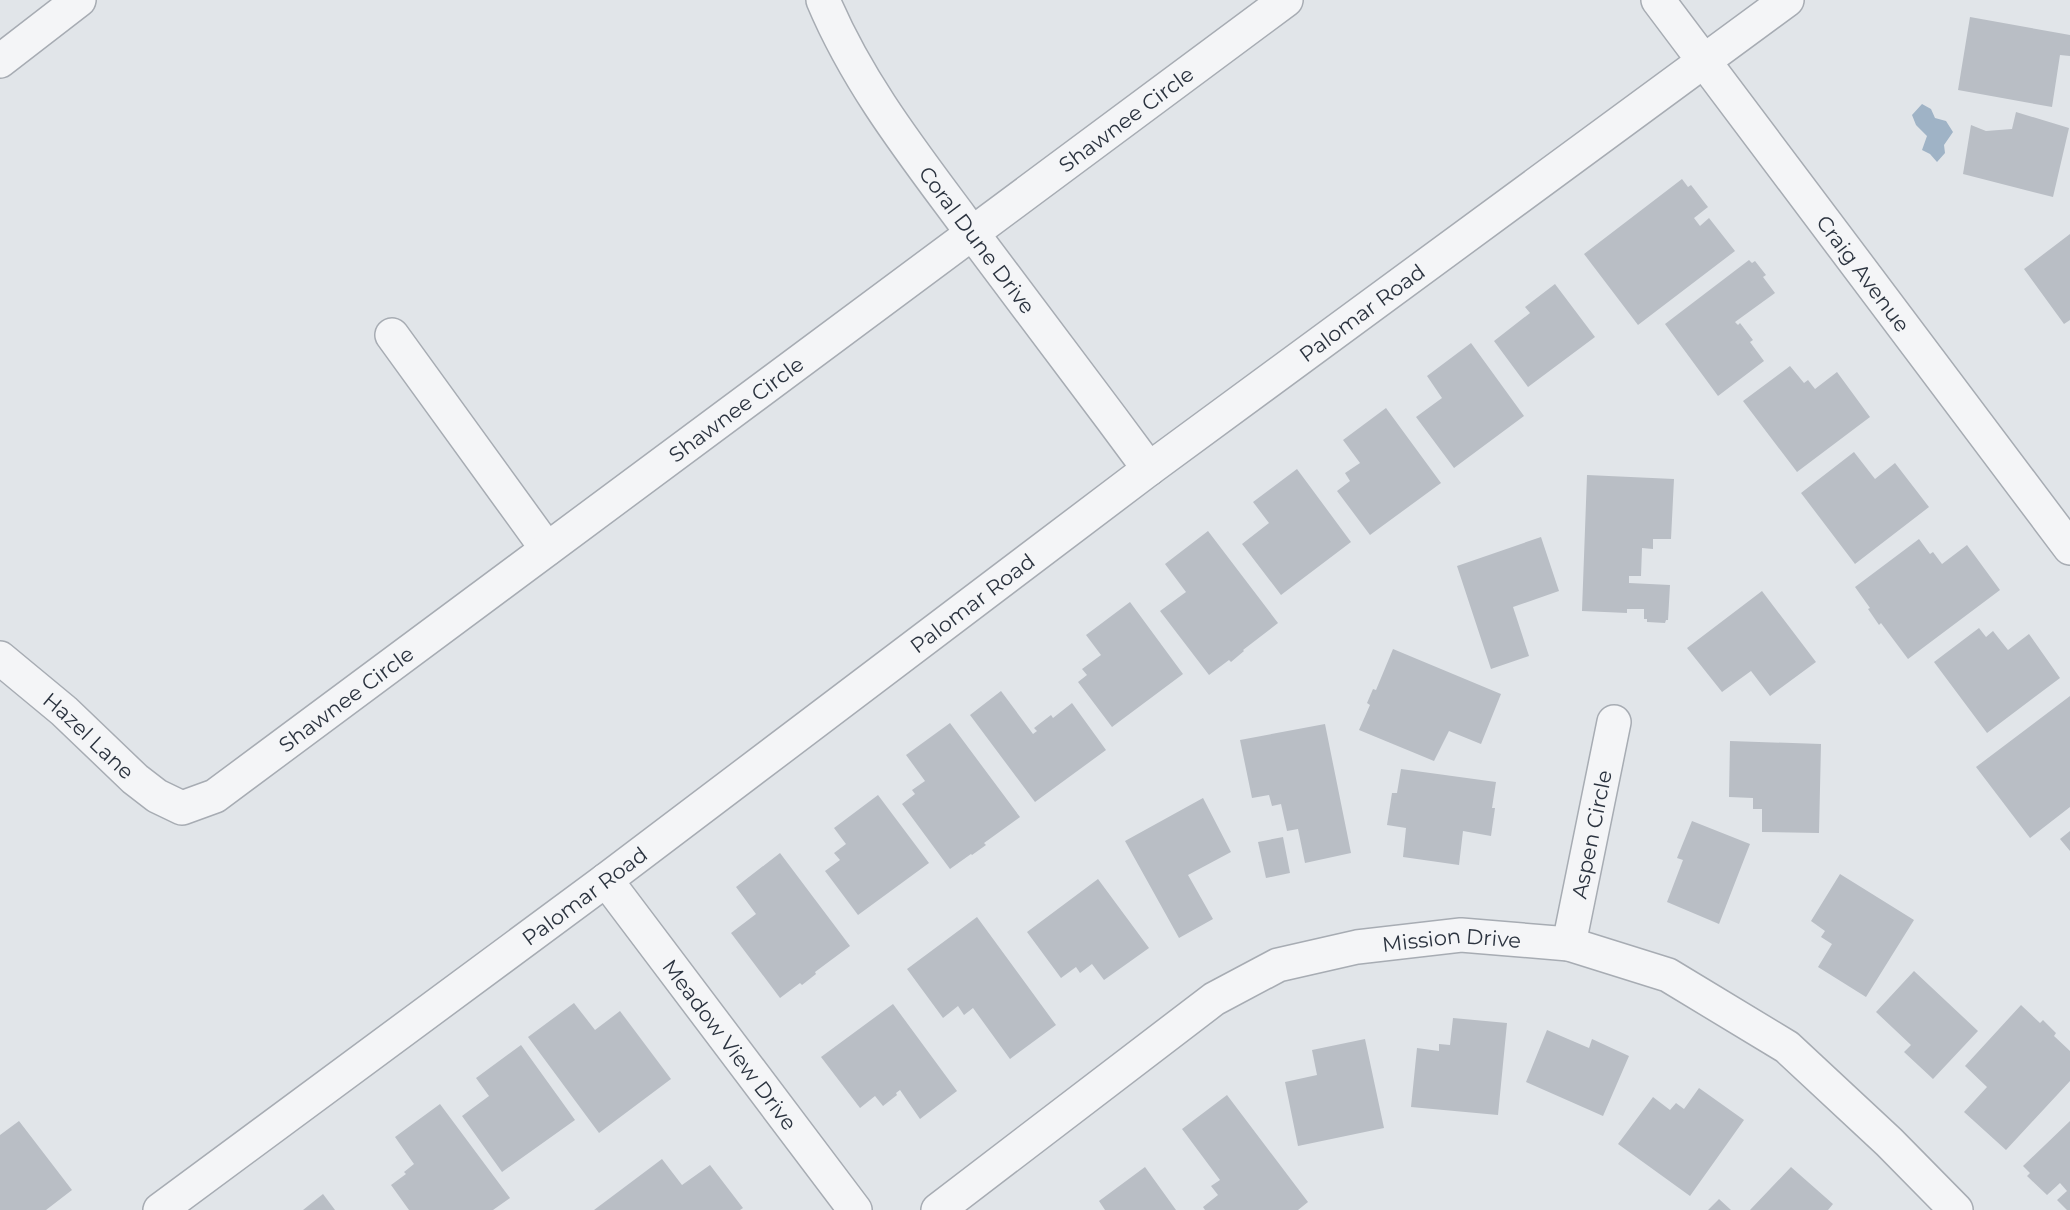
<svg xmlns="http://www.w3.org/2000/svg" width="2070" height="1210" viewBox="0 0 2070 1210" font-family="Montserrat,sans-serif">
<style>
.water{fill:#9fb3c6}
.building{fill:#b9bec5}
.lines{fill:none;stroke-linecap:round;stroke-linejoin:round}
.minor-casing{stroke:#a7acb3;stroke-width:36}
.minor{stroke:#f4f5f7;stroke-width:33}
.labels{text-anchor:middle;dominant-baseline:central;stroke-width:6;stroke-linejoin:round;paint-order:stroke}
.street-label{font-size:21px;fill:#2b333f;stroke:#f1f3f6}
</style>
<rect width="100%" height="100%" fill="#e1e5e9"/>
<path class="water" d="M1922 104 1931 109 1935 118 1946 121 1953 132 1944 145 1945 153 1937 162 1930 154 1922 150 1927 136 1916 125 1912 115Z"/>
<path class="building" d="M1970 17 2070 35V56L2060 55 2052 107 1958 90Z
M2016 112 2069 128 2053 197 1963 174 1971 125 1986 131 2012 129Z
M1682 179 1688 187 1691 185 1708 207 1694 218 1700 226 1709 218 1735 251 1638 325 1584 254Z
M2070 234V320L2064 324 2024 269Z
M1749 260 1752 263 1755 261 1766 275 1763 277 1775 293 1735 322 1738 325 1740 323 1753 340 1750 342 1764 361 1718 396 1665 324Z
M1555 284 1595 337 1528 387 1494 341 1530 313 1525 307Z
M1471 343 1524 416 1454 468 1416 417 1442 398 1427 376Z
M1790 366 1804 383 1808 380 1815 389 1837 372 1870 417 1797 472 1743 401Z
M1386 408 1441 483 1370 535 1337 491 1350 481 1345 473 1360 463 1343 440Z
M1854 452 1875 479 1895 463 1929 507 1855 564 1801 493Z
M1297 469 1351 542 1281 595 1242 544 1269 523 1253 502Z
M1587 475 1674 479 1671 539H1653V549L1642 548 1641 576H1629V583L1670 585 1668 620H1666L1665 623 1647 622V619H1644V609H1627V613L1582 611Z
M1208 531 1278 623 1243 650 1244 651 1231 662 1229 660 1209 675 1160 611 1186 592 1165 564Z
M1541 537 1559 591 1513 607 1529 656 1491 669 1457 566Z
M1919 539 1930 554 1933 552 1942 564 1967 545 2000 590 1908 659 1881 623 1879 625 1868 609 1870 608 1855 587Z
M1762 591 1816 662 1770 696 1751 671 1722 692 1687 648Z
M1130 602 1183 674 1112 727 1078 682 1087 675 1082 669 1101 655 1086 635Z
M1979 628 1986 637 1993 631 2008 650 2029 634 2060 678 1987 733 1934 662Z
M1393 649 1501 694 1481 744 1449 731 1434 761 1359 730 1370 705 1367 703 1373 689 1376 690Z
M1001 691 1033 734 1037 731 1034 728 1051 715 1053 718 1072 703 1106 750 1035 802 970 715Z
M2070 696V807L2030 838 1976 767Z
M950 723 1020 817 984 843 986 845 972 855 971 854 950 869 902 804 915 794 912 790 925 781 906 755Z
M1325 724 1351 853 1305 863 1298 829 1287 831 1281 804 1272 806 1269 795 1252 798 1240 740Z
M1730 741 1821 744 1819 833 1762 832V809H1753V798L1729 797Z
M1401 769 1496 782 1492 808H1495L1491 836 1463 831 1459 865 1403 857 1406 828 1387 825 1392 793H1397Z
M878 795 929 863 858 915 825 871 840 860 834 853 846 844 834 828Z
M1203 798 1231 852 1188 875 1213 919 1179 938 1125 841Z
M1692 821 1750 844 1719 924 1667 902 1683 860 1677 858Z
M2070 831V851L2060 839Z
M1283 837 1290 873 1266 878 1258 842Z
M780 853 850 946 815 972 816 974 802 985 800 983 780 998 731 933 756 914 736 887Z
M1840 874 1914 920 1866 997 1818 967 1832 944 1821 937 1825 931 1811 921Z
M1098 879 1149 948 1104 980 1092 964 1080 973 1076 967 1061 978 1027 932Z
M977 917 1056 1025 1010 1059 973 1008 964 1015 958 1006 943 1018 907 969Z
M1914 971 1978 1031 1933 1079 1904 1052 1911 1045 1876 1012Z
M574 1003 595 1030 620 1011 671 1079 599 1133 528 1037Z
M893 1004 957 1091 920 1119 900 1090 896 1093 897 1095 883 1106 875 1096 860 1108 821 1057Z
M2021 1005 2040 1023 2043 1020 2056 1033 2054 1036 2070 1051V1081L2006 1150 1964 1112 1987 1087 1965 1066Z
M1453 1018 1507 1023 1498 1115 1411 1107 1417 1048 1439 1051V1044L1450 1045Z
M1547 1030 1589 1048 1592 1039 1629 1056 1603 1116 1526 1082Z
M1365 1039 1384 1128 1298 1146 1285 1082 1317 1075 1312 1050Z
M521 1045 575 1120 502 1172 462 1116 489 1096 476 1078Z
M1699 1088 1744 1120 1690 1196 1618 1144 1653 1097 1670 1110 1676 1103 1684 1109Z
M1227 1095 1308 1202 1298 1210H1205L1203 1207 1218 1195 1211 1186 1220 1180 1182 1129Z
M440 1104 510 1198 493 1210H409L391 1185 406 1174 404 1172 414 1164 395 1137Z
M19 1121 72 1190 46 1210H0V1135Z
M2070 1121V1210H2067L2057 1200 2067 1191 2060 1183 2047 1195 2027 1176 2030 1173 2023 1166Z
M662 1159 682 1185 710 1165 743 1208 740 1210H594Z
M1145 1167 1176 1210H1105L1099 1201Z
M1791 1167 1833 1204 1828 1210H1750Z
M323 1194 335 1210H303Z
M1719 1199 1731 1210H1708Z"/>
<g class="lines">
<defs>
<g id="minor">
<path id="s1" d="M823 0C857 81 909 148 961 218 1024 302 1087 385 1149 469"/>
<path id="s2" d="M1658 0 2070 548"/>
<path d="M0 61 79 0"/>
<path d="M392 335 547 549"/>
<path id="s3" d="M0 658 64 711 135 779 157 796 182 808 215 796 1286 0"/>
<path id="s4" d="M606 880 855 1210"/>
<path id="s5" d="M1569 944 1614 722"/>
<path id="s6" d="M160 1210 606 880 1149 469 1787 0"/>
<path id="s7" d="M938 1210 1214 999 1278 965 1357 947 1461 935 1569 944 1668 975 1787 1047 1889 1142 1956 1210"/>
</g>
</defs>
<use href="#minor" class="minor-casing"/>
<use href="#minor" class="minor"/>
</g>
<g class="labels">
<g class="street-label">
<text stroke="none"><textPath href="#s3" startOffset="1407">Shawnee Circle</textPath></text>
<text stroke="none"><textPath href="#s1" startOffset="286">Coral Dune Drive</textPath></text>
<text stroke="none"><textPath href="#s2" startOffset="342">Craig Avenue</textPath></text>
<text stroke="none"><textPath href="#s6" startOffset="1500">Palomar Road</textPath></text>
<text stroke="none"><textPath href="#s3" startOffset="921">Shawnee Circle</textPath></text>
<text stroke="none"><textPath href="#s6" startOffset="1014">Palomar Road</textPath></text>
<text stroke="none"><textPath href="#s3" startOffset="435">Shawnee Circle</textPath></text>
<text stroke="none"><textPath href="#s3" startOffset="118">Hazel Lane</textPath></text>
<text stroke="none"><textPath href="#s5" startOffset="112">Aspen Circle</textPath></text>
<text stroke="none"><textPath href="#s6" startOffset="528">Palomar Road</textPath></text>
<text stroke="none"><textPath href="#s7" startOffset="596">Mission Drive</textPath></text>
<text stroke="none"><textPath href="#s4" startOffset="206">Meadow View Drive</textPath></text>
</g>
</g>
</svg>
